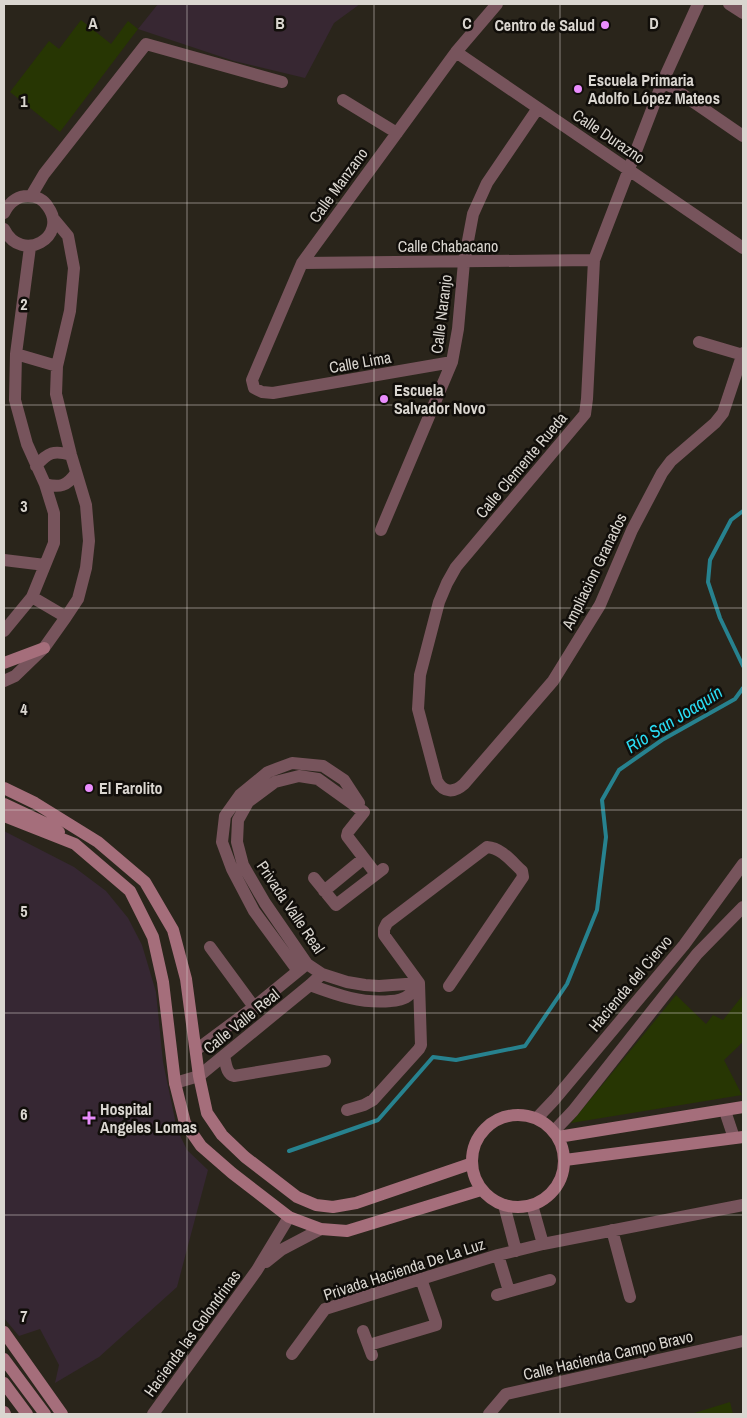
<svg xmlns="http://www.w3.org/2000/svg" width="747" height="1418" viewBox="0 0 747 1418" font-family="'Archivo Narrow',sans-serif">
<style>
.education{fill:#372732}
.medical{fill:#362733}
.green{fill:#273603}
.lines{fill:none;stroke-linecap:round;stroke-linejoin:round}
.stream{stroke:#27828f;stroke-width:4}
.minor{stroke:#77545c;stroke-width:12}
.tertiary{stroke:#77545c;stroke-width:12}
.secondary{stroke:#a56e7b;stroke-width:12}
.grid{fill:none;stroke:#dad6d0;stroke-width:1;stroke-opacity:0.55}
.poi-dot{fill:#ea8dfd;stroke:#110e0a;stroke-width:2}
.labels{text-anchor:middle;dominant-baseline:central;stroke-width:5;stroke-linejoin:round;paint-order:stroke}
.poi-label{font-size:16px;font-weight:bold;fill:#dad6d0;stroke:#110e0a;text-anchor:start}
.street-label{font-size:16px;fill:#dad6d0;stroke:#110e0a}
.water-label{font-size:18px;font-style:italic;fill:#2adcf4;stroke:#110e0a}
.grid-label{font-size:16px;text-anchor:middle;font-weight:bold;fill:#dad6d0;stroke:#110e0a;stroke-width:5;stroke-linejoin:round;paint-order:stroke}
</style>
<rect width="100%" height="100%" fill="#2a251b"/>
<path class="education" d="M158 4H360L334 23 305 78 234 61 138 29Z"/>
<path class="medical" d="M4 831 74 867 106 891 128 918 142 945 156 992 163 1062 177 1129 187 1150 208 1170 177 1287 99 1357 55 1383 59 1365 40 1329 19 1336 4 1318Z"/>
<path class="green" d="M81 20 111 44 128 21 138 29 60 132 10 92 49 41 59 49Z
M676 995 706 1024 713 1015 723 1020 743 995V1042L724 1060 742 1095 571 1123Z
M730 1402 733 1414H691Z"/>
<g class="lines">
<path class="stream" d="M743 511 731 520 710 560 708 582 720 618 743 666
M289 1151 378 1120 433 1057 456 1060 525 1046 567 984 597 910 606 837 602 800 619 770 662 740 735 699 743 688"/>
<path class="minor" d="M698 4 663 81 594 260 587 399 585 414 456 567 447 583 439 602 420 675 418 709 437 781C444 793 454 793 464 784L553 681 600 605 632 530 662 473 671 461 715 423 723 413 743 353
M729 4 743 13
M456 52 743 248
M663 81 743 136
M343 100 397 133
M31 196 44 174 146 44 282 82
M4 213C9 203 16 196 28 196 36 196 44 200 48 207 69 236 22 265 4 229
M302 263 594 260
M699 342 743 355
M16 354 57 366
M452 362 273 393 262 392 254 388 252 380 302 263 456 52 497 4
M36 466C48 452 54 450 71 455
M45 484C60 488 67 486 76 473
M381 530 452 362 458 329 464 262 473 214 487 183 538 108
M4 560 45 565
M32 597 66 617
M4 631 32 597 54 543V513L45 484 27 444 15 400 16 354 30 247
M4 681 15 676 44 648 66 617 78 599 86 568 89 541 86 505 71 455 56 394 57 366 70 311 74 268 68 236 53 218
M364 812 318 779 299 776 275 782 248 802 238 820 237 842 243 865 265 903 307 964 322 974 347 982 365 985 379 986 419 983
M364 812 348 832 347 836 376 874
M314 878 336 905 383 869
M324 891 363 859
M210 947 254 1007
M298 971 254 911 232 869 222 842 225 816 240 795 268 772 292 763 323 766 344 780 359 803
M310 985C337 995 362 1004 391 1001 396 1001 405 999 409 995 413 992 416 987 419 983
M196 1050 254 1007 303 967
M224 1056C226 1063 226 1074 234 1076L325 1061
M175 1083 199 1076 310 985 322 974
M347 1110 364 1105 373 1100 419 1049 421 1045 419 983 384 935V929L387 923 487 847C502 848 512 862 522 871L523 877 449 986
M504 1205 516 1251
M532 1205 543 1244
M612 1230 630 1297
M498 1255 509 1291
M266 1262 281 1250 321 1229
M497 1295 550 1280
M363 1331 372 1355
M369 1345 436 1325V1322L421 1279
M292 1354 325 1309 498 1255 543 1244 743 1205
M153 1414 257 1270 289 1217
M489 1414 506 1394 743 1341"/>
<path class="tertiary" d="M725 1111 734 1138
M537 1118 555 1099 684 945 743 864
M554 1131 573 1111 697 954 743 907"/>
<path class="secondary" d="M4 663 44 648
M4 788 35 803 98 842 145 882 173 930 186 979 199 1076 207 1113 222 1135 245 1157 297 1197 316 1205 333 1207 356 1203 470 1164
M4 804 51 826 59 832
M4 816 75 844 130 891 153 937 163 982 175 1083 185 1123 201 1146 232 1173 289 1217 321 1229 347 1231 481 1190
M472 1161a46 46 0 1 1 92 0a46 46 0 1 1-92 0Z
M558 1137 743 1107
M565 1160 743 1137
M4 1332 62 1414
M4 1359 45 1414
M4 1383 27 1414
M4 1412 5 1414"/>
</g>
<path class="grid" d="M187 4V1414M374 4V1414M560 4V1414M4 203H743M4 405H743M4 608H743M4 810H743M4 1013H743M4 1215H743"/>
<g class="poi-dot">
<circle cx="605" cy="25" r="5"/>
<circle cx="578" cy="89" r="5"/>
<circle cx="384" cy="399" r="5"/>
<circle cx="89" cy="788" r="5"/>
<path d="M86.5 1110.5h5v5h5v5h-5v5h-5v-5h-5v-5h5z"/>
</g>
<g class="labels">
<g class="poi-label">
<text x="595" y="25" text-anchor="end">Centro de Salud</text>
<text x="588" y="80">Escuela Primaria<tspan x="588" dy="18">Adolfo López Mateos</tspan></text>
<text x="394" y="390">Escuela<tspan x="394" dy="18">Salvador Novo</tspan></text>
<text x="99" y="788">El Farolito</text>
<text x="100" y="1109">Hospital<tspan x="100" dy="18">Angeles Lomas</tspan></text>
</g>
<g class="street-label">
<text transform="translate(609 136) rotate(34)">Calle Durazno</text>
<text transform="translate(338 185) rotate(-54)">Calle Manzano</text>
<text x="448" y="246">Calle Chabacano</text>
<text transform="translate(441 314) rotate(-83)">Calle Naranjo</text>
<text transform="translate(360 362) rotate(-10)">Calle Lima</text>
<text transform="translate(521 465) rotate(-50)">Calle Clemente Rueda</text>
<text transform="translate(594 571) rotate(-64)">Ampliacion Granados</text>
<text transform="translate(291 907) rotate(56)">Privada Valle Real</text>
<text transform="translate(630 983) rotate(-50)">Hacienda del Ciervo</text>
<text transform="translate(241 1021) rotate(-39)">Calle Valle Real</text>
<text transform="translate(404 1269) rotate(-18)">Privada Hacienda De La Luz</text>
<text transform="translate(192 1333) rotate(-54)">Hacienda las Golondrinas</text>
<text transform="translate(608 1355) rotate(-13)">Calle Hacienda Campo Bravo</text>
</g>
<g class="water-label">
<text transform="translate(674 719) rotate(-32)">Río San Joaquín</text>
</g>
</g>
<g class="grid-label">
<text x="93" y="29">A</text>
<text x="280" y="29">B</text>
<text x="467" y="29">C</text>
<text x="654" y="29">D</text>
<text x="24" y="107">1</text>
<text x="24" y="310">2</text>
<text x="24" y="512">3</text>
<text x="24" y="715">4</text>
<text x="24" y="917">5</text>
<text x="24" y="1120">6</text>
<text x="24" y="1322">7</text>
</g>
<rect width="747" height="1418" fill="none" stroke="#dad6d0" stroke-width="10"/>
</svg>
